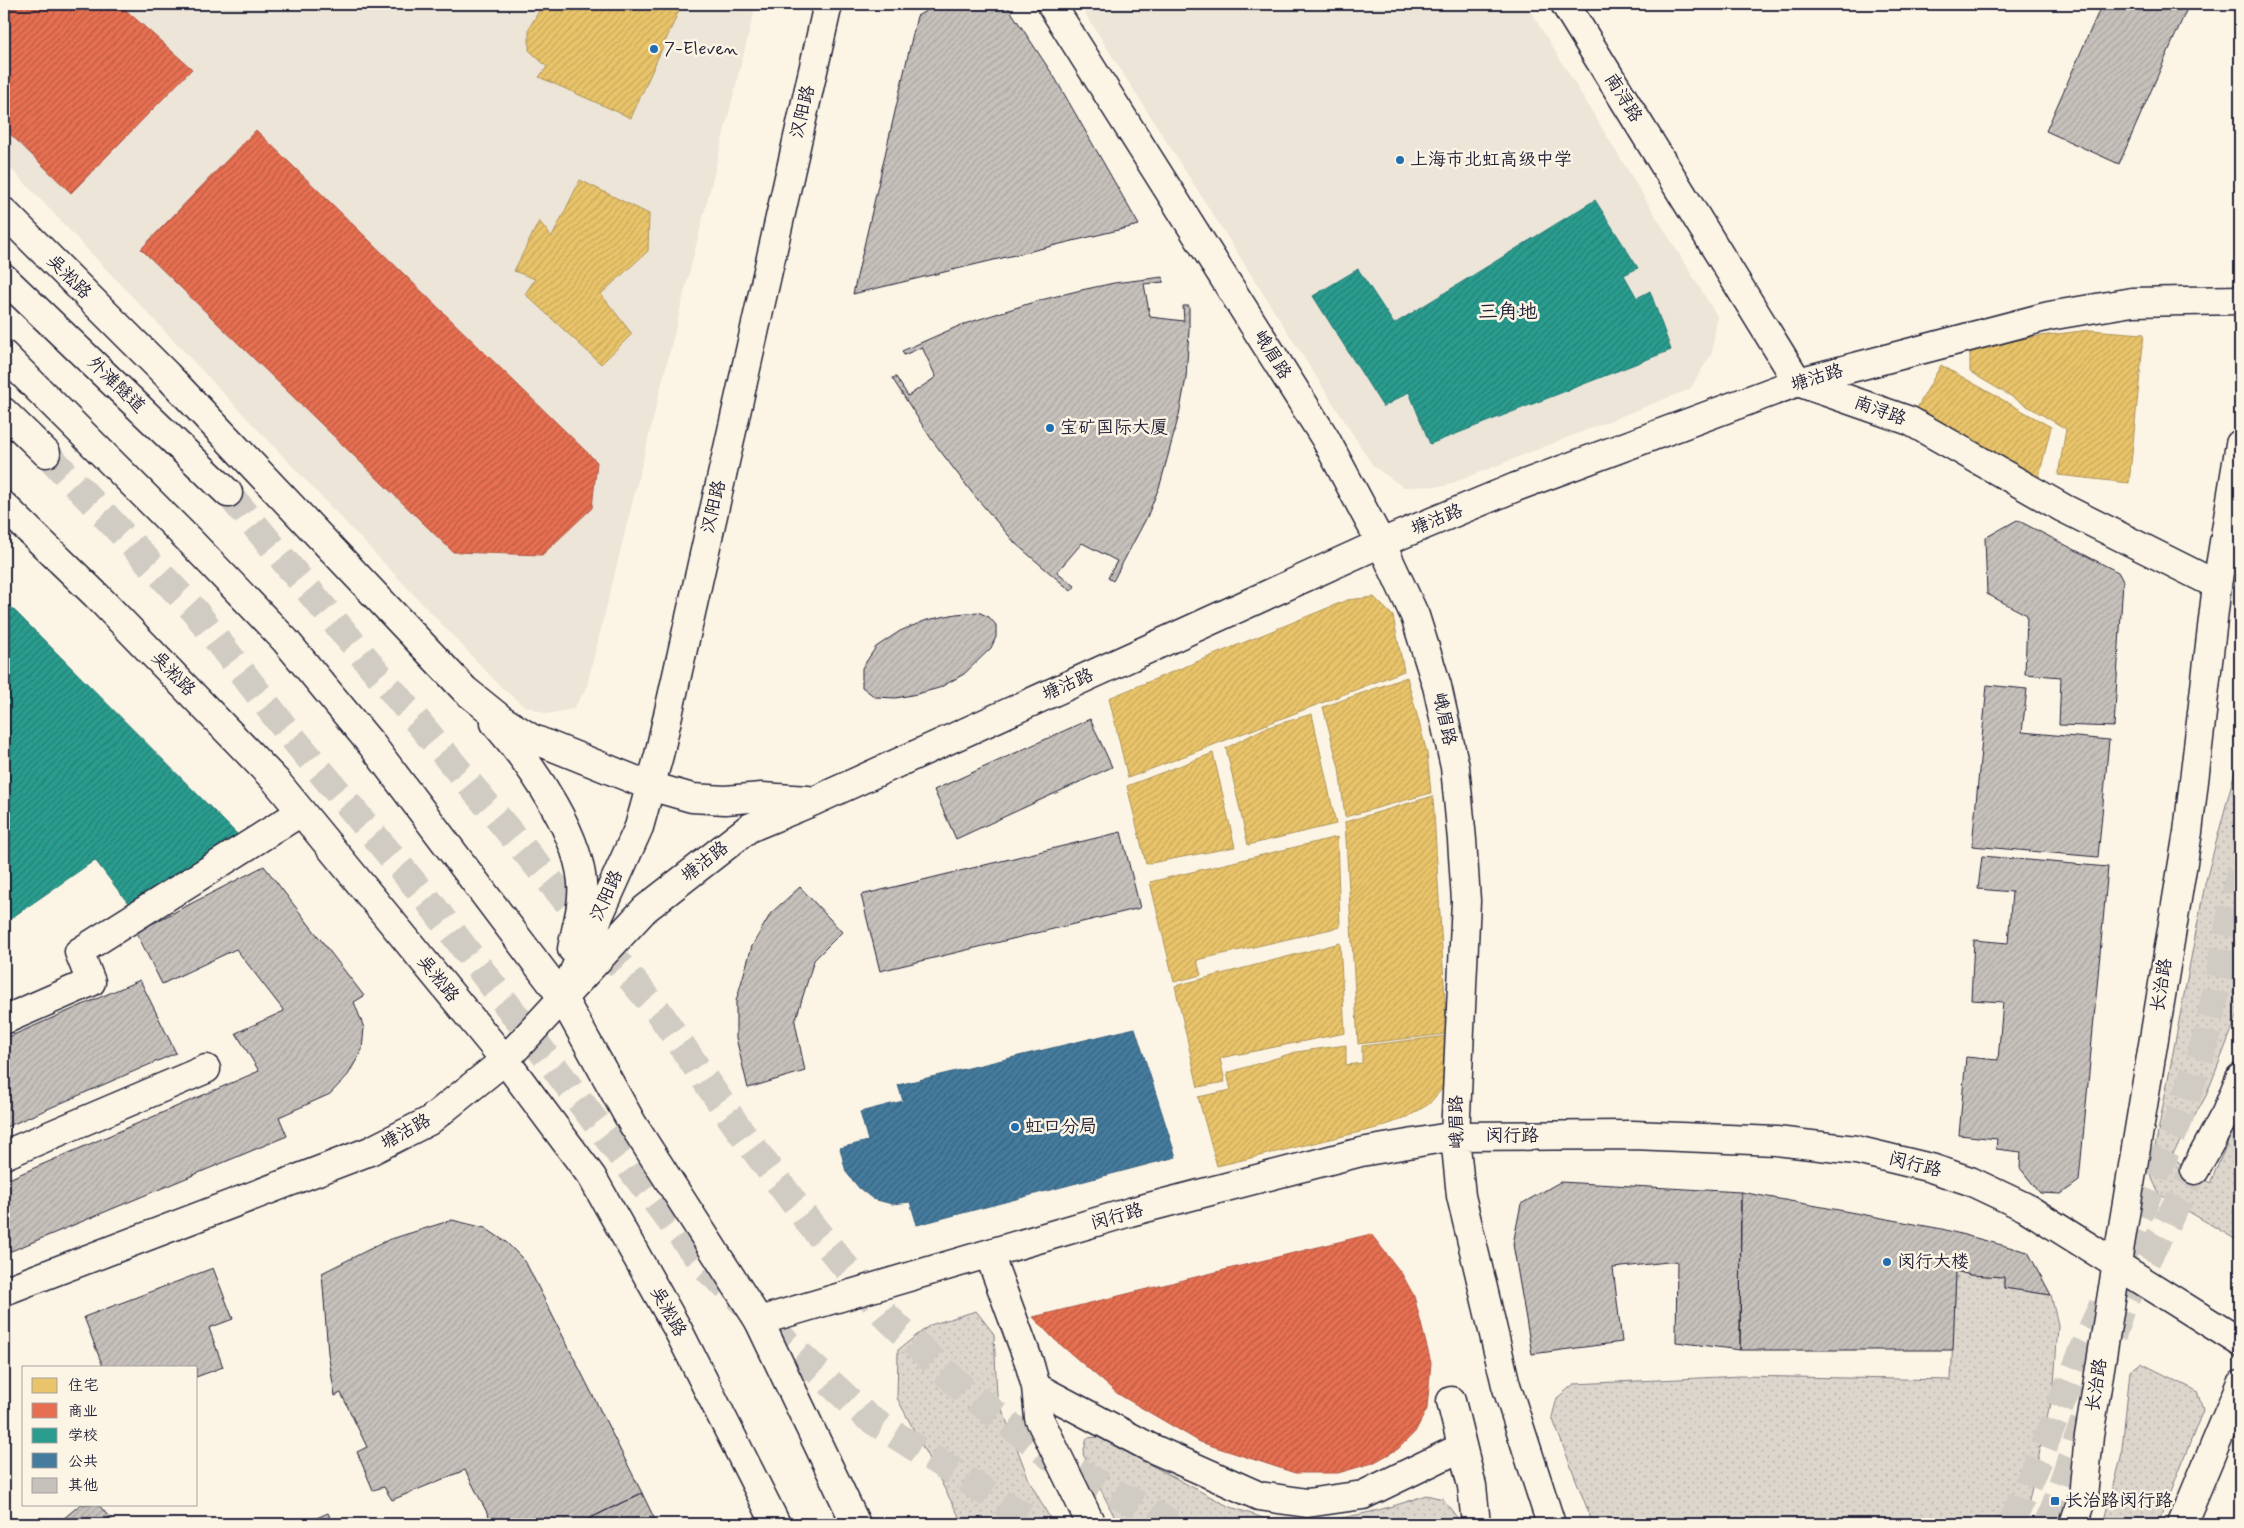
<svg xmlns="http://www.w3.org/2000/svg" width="2244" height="1528" viewBox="0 0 2244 1528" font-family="Mynerve,'LXGW WenKai TC',sans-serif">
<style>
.built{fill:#ece5d8}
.grass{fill:url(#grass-dots);stroke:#7f7c84}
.homes{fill:url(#homes-hatch);stroke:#ad935c}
.shops{fill:url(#shops-hatch);stroke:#ac584a}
.schools{fill:url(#schools-hatch);stroke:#287876}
.public{fill:url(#public-hatch);stroke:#3a6080}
.building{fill:url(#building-hatch);stroke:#22223b}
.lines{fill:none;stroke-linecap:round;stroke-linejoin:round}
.major-tunnel{stroke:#d0cbc3;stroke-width:28;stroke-dasharray:28 14;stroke-linecap:butt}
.minor-casing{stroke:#22223b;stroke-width:31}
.major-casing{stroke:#22223b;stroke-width:31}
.minor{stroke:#fcf5e5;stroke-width:28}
.major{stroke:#fcf5e5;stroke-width:28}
.poi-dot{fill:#1f6fb2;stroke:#fcf5e5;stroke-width:2}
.labels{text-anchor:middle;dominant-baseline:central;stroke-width:5;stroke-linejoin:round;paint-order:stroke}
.poi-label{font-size:18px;fill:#22223b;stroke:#fcf5e5;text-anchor:start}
.street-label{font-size:18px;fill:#22223b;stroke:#fcf5e5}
.quarter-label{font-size:20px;fill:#22223b;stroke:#fcf5e5}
</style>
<defs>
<pattern id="grass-dots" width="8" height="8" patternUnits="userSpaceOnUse" patternTransform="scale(1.25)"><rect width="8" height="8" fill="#dcd6cc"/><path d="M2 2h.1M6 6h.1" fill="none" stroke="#bcb7b0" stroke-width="1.8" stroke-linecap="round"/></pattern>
<pattern id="homes-hatch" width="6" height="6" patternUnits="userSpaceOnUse" patternTransform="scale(1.25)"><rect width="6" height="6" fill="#e9c46a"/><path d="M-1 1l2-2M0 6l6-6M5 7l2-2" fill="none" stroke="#c8a85d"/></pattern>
<pattern id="shops-hatch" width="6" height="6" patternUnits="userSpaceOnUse" patternTransform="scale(1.25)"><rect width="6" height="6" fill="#e76f51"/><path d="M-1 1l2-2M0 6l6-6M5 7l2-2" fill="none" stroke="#bb5b44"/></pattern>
<pattern id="schools-hatch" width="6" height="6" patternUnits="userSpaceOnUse" patternTransform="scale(1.25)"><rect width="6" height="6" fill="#2a9d8f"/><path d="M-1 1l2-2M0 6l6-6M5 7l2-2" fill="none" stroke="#248076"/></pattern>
<pattern id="public-hatch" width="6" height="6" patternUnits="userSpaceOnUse" patternTransform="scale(1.25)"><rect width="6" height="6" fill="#457b9d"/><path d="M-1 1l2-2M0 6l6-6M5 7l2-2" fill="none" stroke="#396481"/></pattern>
<pattern id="building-hatch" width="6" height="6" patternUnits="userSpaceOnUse" patternTransform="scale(1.25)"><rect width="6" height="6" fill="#c6c1bb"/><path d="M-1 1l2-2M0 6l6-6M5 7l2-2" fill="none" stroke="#aaa6a2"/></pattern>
</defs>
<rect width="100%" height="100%" fill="#fcf5e5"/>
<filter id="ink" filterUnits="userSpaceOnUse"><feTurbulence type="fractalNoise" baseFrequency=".02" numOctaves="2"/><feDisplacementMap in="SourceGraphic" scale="10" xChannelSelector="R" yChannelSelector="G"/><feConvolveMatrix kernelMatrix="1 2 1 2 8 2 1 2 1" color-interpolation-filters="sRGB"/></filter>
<g filter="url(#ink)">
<path class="built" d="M4 4H756L586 689 573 709 547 714 523 705 504 690 4 161Z
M1079 4H1526L1717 316 1712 353 1690 389 1445 486 1403 487 1373 466Z"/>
<path class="grass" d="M2240 767V1009L2206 1096 2171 1157 2210 1183 2240 1114V1242L2159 1194 2150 1174 2205 884 2235 771Z
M1956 1271 1970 1275 2004 1277V1288L2051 1295 2058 1325 2054 1385 2024 1524H1593L1552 1417 1557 1398 1574 1384 1741 1376 1951 1380Z
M976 1311 994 1334 997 1396 1029 1480 1053 1524H963L897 1398 898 1350 930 1325Z
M2141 1363 2197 1391 2203 1410 2158 1524H2104L2121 1458 2130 1371Z
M1098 1437 1228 1506 1281 1524H1118L1083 1454 1087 1438Z
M1426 1495 1443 1499 1458 1519V1524H1295C1341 1520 1383 1511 1426 1495Z"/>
<path class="homes" d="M543 4H682L631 118 539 77 547 67 529 50V28Z
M580 180 649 214 648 251 601 294 632 334 601 364 525 294 535 279 514 271 539 221 552 237Z
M2090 330 2144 334 2129 483 2058 475 2066 429 1970 372V350L2032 337Z
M1941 365 2051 427 2037 485 1913 415Z
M1374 597 1393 616 1404 671 1128 778 1109 698 1347 600Z
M1407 677 1427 753 1431 793 1345 817 1339 768 1323 707Z
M1312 714 1336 824 1248 845 1226 748 1265 728Z
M1213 753 1235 847 1146 864 1127 786Z
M1433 796 1447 1034 1358 1044 1345 822Z
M1337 837 1340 927 1197 960 1201 975 1174 982 1150 882Z
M1340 943 1345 1033 1220 1058 1225 1082 1198 1087 1175 986Z
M1447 1036 1449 1067 1442 1089 1429 1104 1406 1118 1377 1128 1217 1166 1198 1097 1231 1090 1227 1073 1296 1052 1346 1045V1065L1362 1063V1046Z"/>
<path class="shops" d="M4 4H119L192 69 71 193 4 128Z
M256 130 597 462 592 508 542 555 453 552 141 249Z
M1371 1234 1402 1274 1414 1296 1431 1363 1427 1409 1415 1432 1398 1449 1373 1463 1338 1473H1295L1200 1442 1118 1394 1054 1339 1033 1317Z"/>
<path class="schools" d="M1595 200 1638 268 1624 275 1637 298 1650 291 1671 350 1430 444 1409 392 1383 407 1313 296 1358 269 1394 324Z
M4 600 239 836 131 907 95 860 4 923Z"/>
<path class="public" d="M1135 1028 1176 1157 917 1225 910 1202 892 1204 873 1199 859 1188 846 1172 840 1148 868 1141 860 1112 903 1101 898 1085Z"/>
<path class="building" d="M938 4H1006L1055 78 1139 225 853 294 917 16Z
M2102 4H2189L2119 164 2046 131Z
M1163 277 1164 282 1144 284 1150 317 1184 321 1183 306H1189V330L1186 378 1179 415 1160 485 1147 517 1113 581 1108 578 1117 561 1082 543 1057 572 1075 586 1071 591 1016 544 973 494 932 440 892 378 896 377 908 396 936 377 922 347 904 355 902 351 961 325 1037 301 1077 291 1114 283Z
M2017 520 2118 572 2123 581 2114 727 2059 725 2061 677 2025 674 2027 615 1987 594 1985 538Z
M978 612 989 617 996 625V637L991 648 964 674 939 688 917 694 896 698 875 697 862 687V668L876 647 900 631 927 620 956 614Z
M1987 685 2027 689 2022 732 2109 740 2098 857 1972 846Z
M1090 719 1112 767 956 839 934 790Z
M1121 832 1140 908 880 971 861 895Z
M1982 856 2108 867 2079 1181 2061 1194 2040 1193 2020 1168 2021 1152 1996 1149 1997 1139 1959 1135 1966 1057 1998 1060 2003 1002 1971 1000 1974 940 2008 943 2012 892 1978 889Z
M264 866 364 996 354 1002 364 1028 362 1050 348 1075 330 1094 279 1117 287 1136 4 1254V1181L259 1071 236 1033 284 1011 236 949 162 984 136 932Z
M800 887 842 932 814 960 795 1022 805 1071 748 1088 736 1038V1001L752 946 771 913Z
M140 980 176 1053 4 1128V1039Z
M1560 1182 1741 1192 1740 1350 1676 1342 1677 1261 1613 1268 1622 1342 1532 1354 1513 1244 1521 1204Z
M1741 1192 1942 1229 2028 1252 2051 1295 2004 1288V1277L1970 1275 1956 1271 1953 1350H1740Z
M452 1220 485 1228 506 1242 525 1261 642 1493 578 1524H493L465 1470 392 1500 384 1487 373 1490 357 1452 367 1447 341 1393 335 1396 328 1353 322 1273 388 1240Z
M213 1268 233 1319 209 1328 223 1367 196 1377V1367H103L84 1317Z
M642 1493 657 1524H578Z
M81 1504H98L115 1524H57Z
M328 1513 333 1524H303Z"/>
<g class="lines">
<path class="major-tunnel" d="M46 453 194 610 287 731 431 904 705 1267 867 1417 1036 1524
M228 493 658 1011 736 1125 807 1220 886 1316 963 1389 1051 1457 1172 1524
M2123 1254 2178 1122 2207 1036 2240 872
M2112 1336 2121 1307 2195 1170
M2011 1524 2108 1291
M2048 1524 2084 1422"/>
<defs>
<path id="minor" d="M1051 4 1325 438 1381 543 1415 616 1437 686 1455 767 1462 840 1466 901 1455 1136 1461 1196 1506 1385 1551 1524
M1565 4 1798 382 1910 421 2063 508 2217 585
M4 212 167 375 465 690 501 719 531 738 650 786 692 798 725 800 762 797 808 800
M495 723C530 763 587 842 582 897 581 914 575 932 572 949
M571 978 639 827 659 755 828 4
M4 1020 91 982 79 952 301 812
M4 1155 206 1069
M989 1254 1029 1362 1036 1387 1039 1418 1091 1524
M4 1291 370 1151 429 1121 505 1060 645 909 749 828 814 801 1381 543 1516 487 1798 382 2049 316 2132 302 2240 300
M759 1321 1130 1212 1361 1152 1455 1136 1633 1135 1776 1141 1856 1150 1931 1168 1970 1181 2025 1207 2240 1342
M1036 1387 1149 1447 1259 1496 1307 1503 1363 1495 1462 1447
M1451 1401 1472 1486 1476 1524"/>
<path id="major" d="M4 278 228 493
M4 355 191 542 285 640 372 745 562 997 632 1123 759 1321 856 1524
M4 412 46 453
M4 506 96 595 276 781 505 1060 592 1177 677 1328 776 1524
M2195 1170 2226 1113 2240 1078
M2074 1524 2083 1497 2089 1436 2117 1263 2188 832 2217 585 2240 444
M2182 1524 2240 1385"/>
</defs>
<use href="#minor" class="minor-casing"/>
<use href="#major" class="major-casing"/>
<use href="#minor" class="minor"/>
<use href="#major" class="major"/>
</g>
</g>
<g class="poi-dot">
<circle cx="654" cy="49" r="5"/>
<circle cx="1400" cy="160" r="5"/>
<circle cx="1050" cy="428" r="5"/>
<circle cx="1015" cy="1127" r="5"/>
<circle cx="1887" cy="1262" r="5"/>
<rect x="2050" y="1496" width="10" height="10" rx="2.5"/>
</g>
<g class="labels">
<g class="poi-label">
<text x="664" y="49">7-Eleven</text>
<text x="1410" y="160">上海市北虹高级中学</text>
<text x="1060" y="428">宝矿国际大厦</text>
<text x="1025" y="1127">虹口分局</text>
<text x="1897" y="1262">闵行大楼</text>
<text x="2065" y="1501">长治路闵行路</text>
</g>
<g class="street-label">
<text transform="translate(1623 98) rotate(58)">南浔路</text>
<text transform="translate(803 112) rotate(-77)">汉阳路</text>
<text transform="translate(69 277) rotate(45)">吴淞路</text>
<text transform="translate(1272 355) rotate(58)">峨眉路</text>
<text transform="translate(1817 378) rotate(-17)">塘沽路</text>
<text transform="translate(116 385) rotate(44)">外滩隧道</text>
<text transform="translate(1880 411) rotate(20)">南浔路</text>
<text transform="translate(714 507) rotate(-77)">汉阳路</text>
<text transform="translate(1437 520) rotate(-22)">塘沽路</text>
<text transform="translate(173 674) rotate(46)">吴淞路</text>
<text transform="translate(1068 685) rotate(-24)">塘沽路</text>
<text transform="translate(1444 719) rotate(78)">峨眉路</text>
<text transform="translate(705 862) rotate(-38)">塘沽路</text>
<text transform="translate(607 896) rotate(-66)">汉阳路</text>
<text transform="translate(438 979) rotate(51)">吴淞路</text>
<text transform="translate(2162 985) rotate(-81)">长治路</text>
<text transform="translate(1457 1122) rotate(-91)">峨眉路</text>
<text transform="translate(406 1132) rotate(-29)">塘沽路</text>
<text x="1512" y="1136">闵行路</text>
<text transform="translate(1915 1165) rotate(14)">闵行路</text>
<text transform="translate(1117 1217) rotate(-16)">闵行路</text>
<text transform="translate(668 1312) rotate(61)">吴淞路</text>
<text transform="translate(2097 1385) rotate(-81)">长治路</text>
</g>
<g class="quarter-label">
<text x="1508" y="312">三角地</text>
</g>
</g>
<rect width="2244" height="1528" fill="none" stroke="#fcf5e5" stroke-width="20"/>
<rect x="10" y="10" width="2224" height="1508" fill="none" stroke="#22223b" stroke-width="2" filter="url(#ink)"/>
<rect x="22" y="1366" width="175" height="140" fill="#fcf5e5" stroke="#a5a1a1"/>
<rect x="32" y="1378" width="25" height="15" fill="#e9c46a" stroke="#a5a1a1"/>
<text x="68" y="1390" font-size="15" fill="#22223b">住宅</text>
<rect x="32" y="1403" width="25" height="15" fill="#e76f51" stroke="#a5a1a1"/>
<text x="68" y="1416" font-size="15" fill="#22223b">商业</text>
<rect x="32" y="1428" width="25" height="15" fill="#2a9d8f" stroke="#a5a1a1"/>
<text x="68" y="1440" font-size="15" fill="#22223b">学校</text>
<rect x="32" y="1453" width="25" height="15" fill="#457b9d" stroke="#a5a1a1"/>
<text x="68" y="1466" font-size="15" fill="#22223b">公共</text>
<rect x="32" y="1478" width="25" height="15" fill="#c6c1bb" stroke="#a5a1a1"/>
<text x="68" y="1490" font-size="15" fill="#22223b">其他</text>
</svg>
